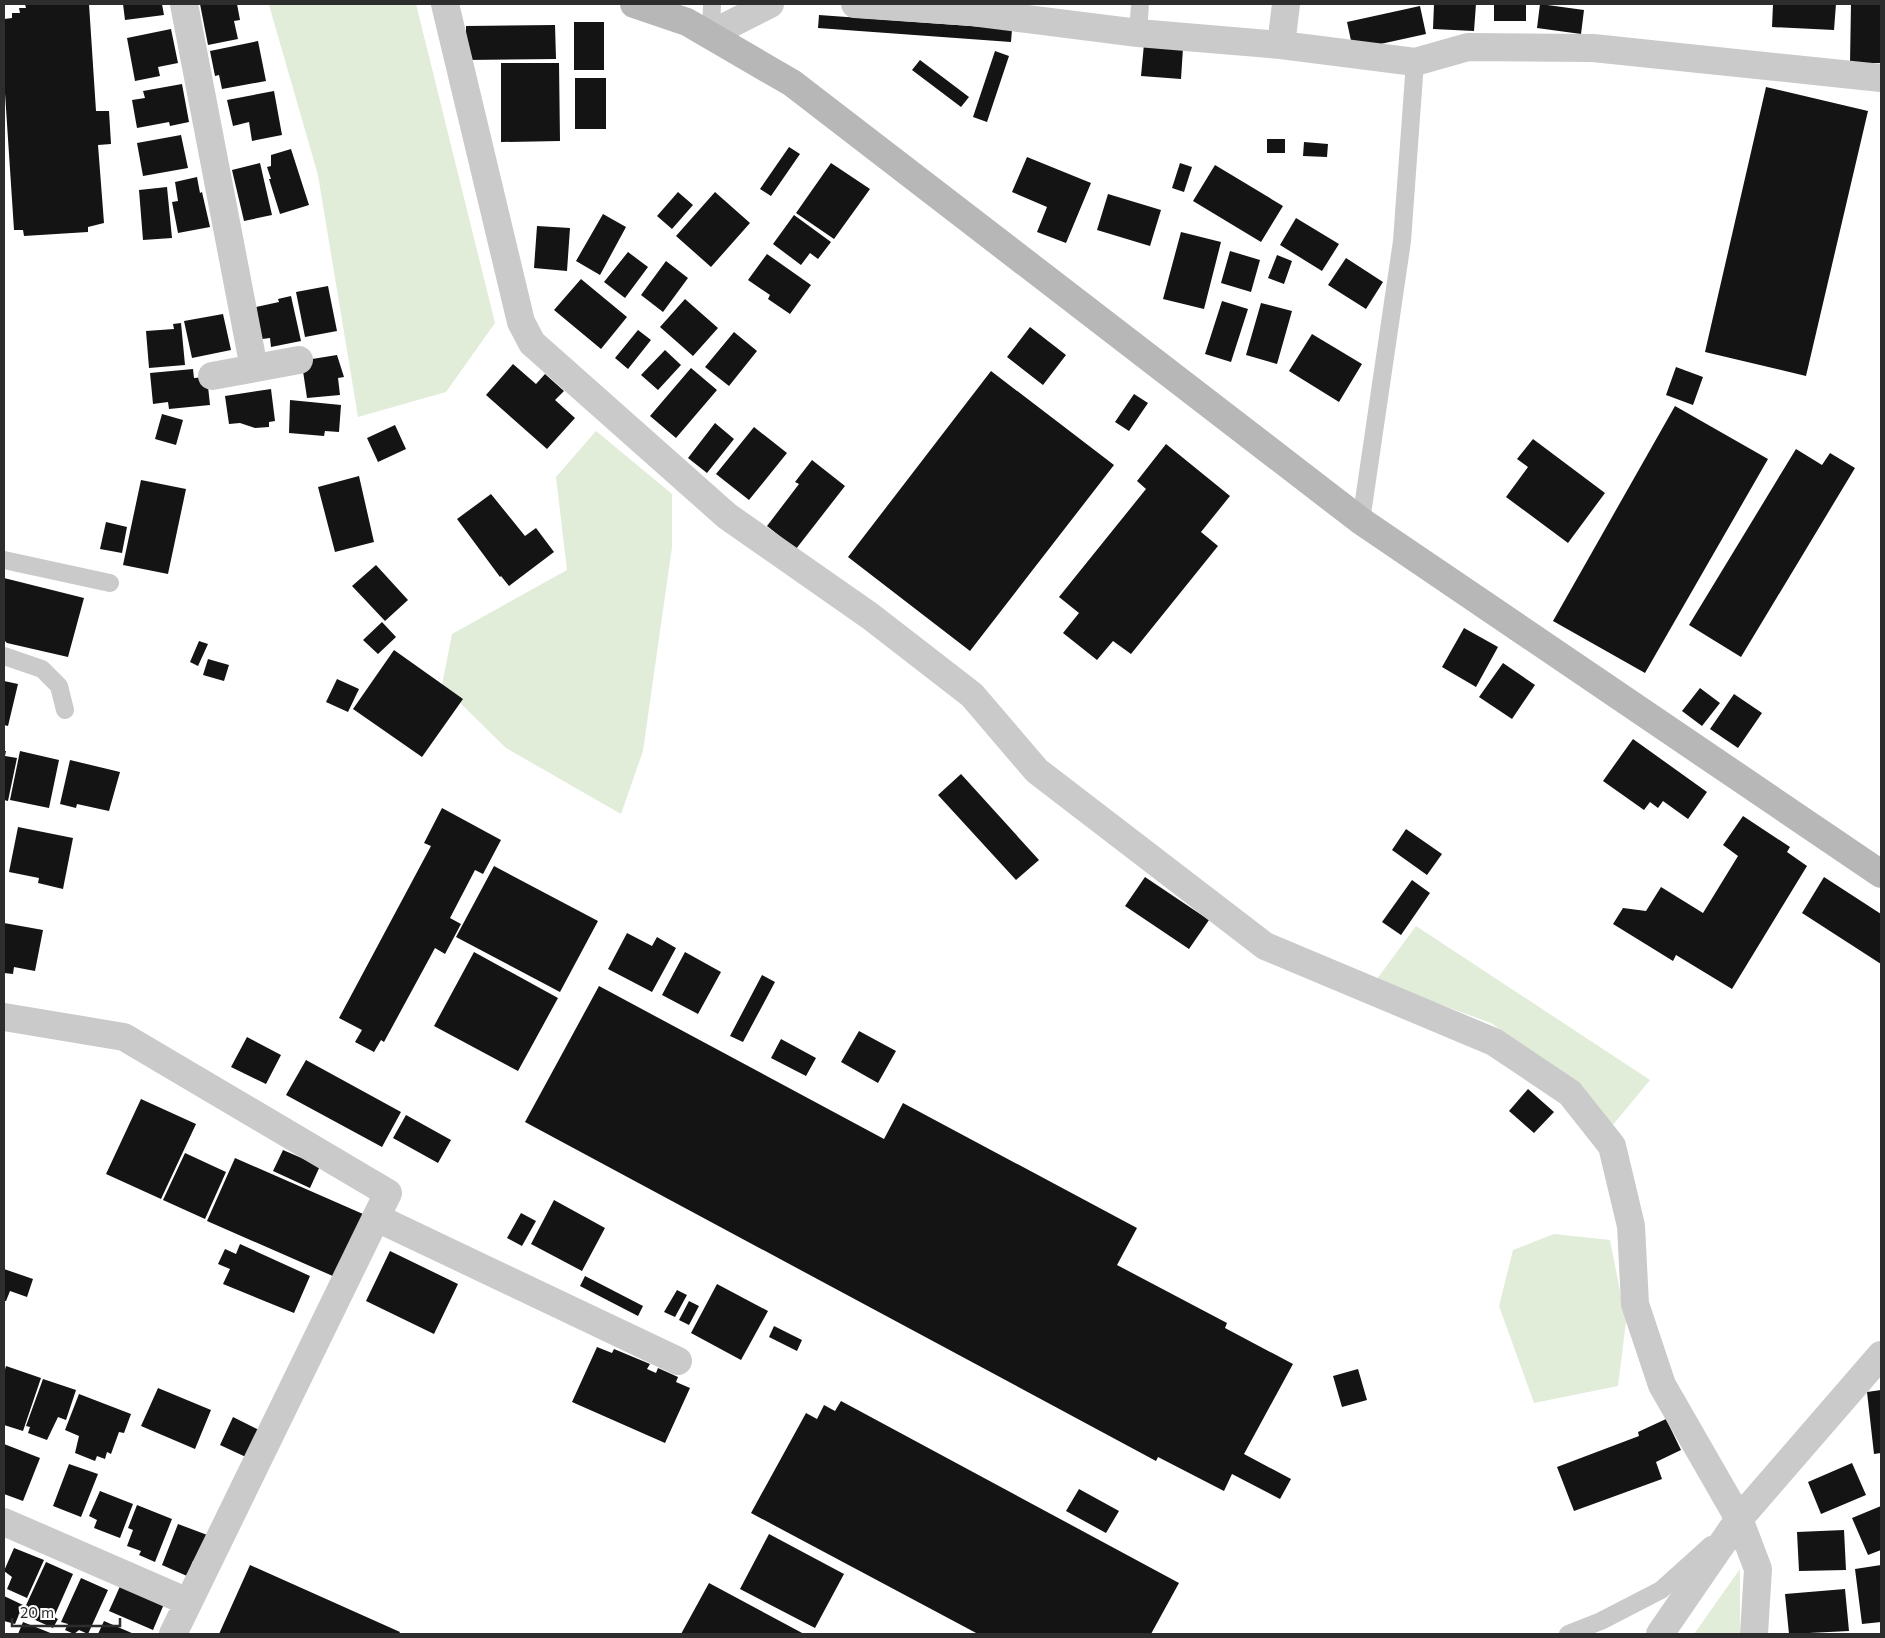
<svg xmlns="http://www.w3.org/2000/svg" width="1885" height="1638" viewBox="0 0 1885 1638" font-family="Commissioner,sans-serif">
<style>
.green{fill:#e1ecd9}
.building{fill:#141414}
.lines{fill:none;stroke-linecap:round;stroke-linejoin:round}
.lane{stroke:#cacaca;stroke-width:18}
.street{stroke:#cacaca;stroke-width:28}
.secondary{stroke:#b7b7b7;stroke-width:28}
</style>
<rect width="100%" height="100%" fill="#fff"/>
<path class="green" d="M270 4H416L495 323 446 392 358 417 318 175 269 5Z
M596 431 672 494V547L643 751 621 814 506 748 442 685 452 634 567 570 556 477Z
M1416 926 1650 1080 1612 1126 1557 1069 1491 1023 1431 1001 1374 983Z
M1554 1234 1610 1240 1626 1322 1618 1386 1534 1403 1499 1306 1513 1250Z
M1740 1569V1634H1694Z"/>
<path class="building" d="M25 4H89L96 111H109L111 144 98 145 104 223 88 227V232L24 236 23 230H14L4 78V19L12 18V13H20L19 8H26Z
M123 4H162L164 15 125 20Z
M200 4H237L240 20 234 21 238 39 208 45Z
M1434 4H1476L1474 31 1433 29Z
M1494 4H1526V21H1494Z
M1540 4 1584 10 1581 34 1537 28Z
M1773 4H1836L1834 30 1772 27Z
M1851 4 1881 5V63H1850Z
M1420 6 1426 34 1353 50 1347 22Z
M819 15 1012 29 1011 42 818 28Z
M574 22H604V70H574Z
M555 25 556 59 466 60V26Z
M171 29 178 63 158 67 160 76 135 81 127 38Z
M258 41 266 81 222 89 219 75 215 76 210 51Z
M1144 44 1183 48 1181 79 1141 76Z
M995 51 1009 56 987 122 973 117Z
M920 60 969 97 961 107 912 70Z
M501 63H559L560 141 501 142Z
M575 78H606V129H575Z
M182 84 189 122 170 126 169 122 137 128 132 100 145 98 143 91Z
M1766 87 1868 111 1806 376 1705 352Z
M274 91 282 135 252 141 249 122 233 126 227 100Z
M181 135 188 168 143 176 137 143Z
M1267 139H1285V153H1267Z
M1304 142 1328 144 1327 157 1303 156Z
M789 147 800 154 771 196 760 189Z
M291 149 309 205 280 214 269 179H271L267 167 271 166V155Z
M1027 157 1091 183 1066 243 1037 232 1047 207 1012 192Z
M260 163 272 215 244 221 232 170Z
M831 163 870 189 834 239 796 213Z
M1180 163 1192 167 1184 192 1172 188Z
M1215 165 1283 206 1261 242 1193 201Z
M197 177 200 193 202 192 210 227 178 233 172 202 178 201 175 182Z
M167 187 172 238 143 240 139 190Z
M678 192 693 205 672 229 657 216Z
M715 192 750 223 711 267 676 236Z
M1108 194 1161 210 1150 246 1097 230Z
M603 214 626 227 600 275 576 261Z
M794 215 831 242 818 259 810 253 801 265 773 244Z
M1296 218 1339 244 1322 271 1280 245Z
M537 226 570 228 567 271 534 268Z
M1181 232 1221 242 1204 309 1163 299Z
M1230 251 1260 260 1251 292 1221 283Z
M628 252 648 267 625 298 604 282Z
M767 254 811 285 790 314 768 299 770 295 748 280Z
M1277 255 1292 261 1284 284 1268 278Z
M1346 258 1383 282 1366 309 1328 285Z
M666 261 688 278 663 312 641 295Z
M581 279 627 317 601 349 554 310Z
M328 286 337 331 305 337 296 292Z
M291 296 301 341 271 347 270 338 262 339 256 307 279 302 278 299Z
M685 299 718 328 693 356 660 327Z
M1222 301 1248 309 1231 362 1205 354Z
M1261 303 1292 311 1277 364 1246 355Z
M223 314 231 350 192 358 184 321Z
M181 323 185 365 149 368 146 331 174 329 173 324Z
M1030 327 1066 355 1043 385 1007 357Z
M638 330 651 340 628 369 615 358Z
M734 332 757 351 729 386 705 367Z
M1312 334 1362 364 1339 402 1289 371Z
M665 350 681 365 658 390 641 375Z
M337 355 344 377 338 378 340 395 307 398 303 371 306 360Z
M513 364 536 384 545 374 564 391 555 400 575 418 547 449 486 395Z
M1676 367 1703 377 1693 405 1666 395Z
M691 368 717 390 676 438 650 416Z
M193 369 194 378 207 377 210 405 169 409 168 402 153 404 150 373Z
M991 371 1114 465 970 651 848 557Z
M271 389 275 421 269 422V427L255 428 240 423 229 424 225 396Z
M1134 394 1148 403 1129 431 1115 422Z
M290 400 341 405 339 432 325 431 324 436 289 433Z
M1675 406 1768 459 1645 673 1553 621Z
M162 414 183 420 176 445 155 439Z
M715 423 734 439 707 473 688 458Z
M395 425 406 449 378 462 367 438Z
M754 427 787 453 749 500 716 474Z
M1533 439 1605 493 1568 543 1506 497 1528 467 1517 459Z
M1166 444 1230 496 1201 532 1218 546 1131 654 1113 641 1097 660 1063 633 1079 613 1059 597 1146 489 1137 481Z
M1796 449 1822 465 1830 453 1855 468 1741 657 1689 625Z
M812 460 845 486 796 549 767 526 799 484 795 482Z
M359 476 374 542 335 552 318 487Z
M141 480 186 489 168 574 123 565Z
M491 494 525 536 536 528 554 552 509 586 501 576 500 577 457 519Z
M106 522 127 527 122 553 100 549Z
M376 565 408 600 385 621 352 586Z
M4 578 84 598 68 657 7 643 4 640Z
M382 622 396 637 378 654 363 640Z
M1464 628 1498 647 1476 687 1442 667Z
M199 641 208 644 198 666 190 662Z
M394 650 463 699 422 757 353 709Z
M208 659 229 665 224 681 203 675Z
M1503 663 1535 685 1512 719 1479 697Z
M337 679 359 689 348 712 326 702Z
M4 681 18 684 8 726 4 725Z
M1700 688 1720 703 1702 726 1682 711Z
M1734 694 1762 713 1738 748 1710 729Z
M1633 739 1707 792 1688 819 1663 801 1658 808 1650 802 1644 810 1603 781Z
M4 751H6L5 756 17 758 8 801 4 800Z
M20 751 59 760 49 808 10 800Z
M70 760 120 772 109 811 77 804 76 808 60 804Z
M961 774 1039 860 1016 880 938 795Z
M442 808 501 840 483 874 475 870 450 918 461 924 445 954 435 948 384 1042 381 1040 374 1052 355 1042 362 1030 339 1018 431 846 424 843Z
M1743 816 1790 847 1787 852 1807 866 1732 989 1676 955 1673 961 1613 924 1623 908 1646 911 1661 887 1703 913 1738 856 1723 845Z
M18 827 73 838 63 889 38 883 39 878 9 872Z
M1406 829 1442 854 1427 875 1392 850Z
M494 866 598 921 560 992 456 937Z
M1145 877 1209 920 1189 949 1125 906Z
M1824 877 1881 914V964L1802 913Z
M1412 880 1430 893 1401 935 1382 922Z
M4 923 43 930 35 971 14 967 13 974 4 973Z
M627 933 652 946 657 937 676 948 652 992 608 969Z
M474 952 558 998 518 1071 434 1026Z
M685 952 721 972 698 1014 662 995Z
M762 975 775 982 743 1042 730 1036Z
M599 986 884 1139 903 1103 1137 1228 1117 1265 1227 1323 1225 1328 1293 1364 1244 1454 1291 1479 1280 1499 1232 1474 1224 1491 1158 1457 1156 1461 525 1122Z
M859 1031 896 1051 878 1083 841 1062Z
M247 1037 281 1055 266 1084 231 1067Z
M781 1039 816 1058 806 1076 771 1058Z
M306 1060 401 1112 382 1147 286 1095Z
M1528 1089 1554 1112 1534 1133 1509 1111Z
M141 1099 196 1124 161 1199 106 1174Z
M406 1115 451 1140 438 1163 393 1138Z
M283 1150 320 1166 310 1188 273 1171Z
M185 1153 226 1172 205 1219 163 1200Z
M235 1158 363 1214 335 1277 207 1221Z
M554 1200 605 1228 582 1271 531 1244Z
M521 1213 536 1221 522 1246 507 1238Z
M240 1244 310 1276 294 1313 223 1284 230 1269 218 1264 225 1249 236 1254Z
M390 1251 458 1284 434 1334 366 1301Z
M4 1269 33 1279 27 1297 10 1291 6 1301H4Z
M585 1276 643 1306 638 1316 580 1286Z
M717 1284 768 1311 741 1360 691 1333Z
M677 1290 687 1295 675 1317 664 1312Z
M689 1301 699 1306 689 1325 679 1320Z
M774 1326 802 1340 797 1351 769 1337Z
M597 1347 612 1353 614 1349 650 1364 647 1369 656 1373 658 1368 678 1377 676 1382 690 1388 665 1443 572 1402Z
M6 1366 41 1378 23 1431 4 1425V1373Z
M1358 1369 1367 1400 1342 1407 1333 1376Z
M43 1379 76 1390 66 1420 58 1417 47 1440 28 1433 30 1427 26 1426Z
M158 1388 211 1410 195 1449 141 1426Z
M1881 1390V1453L1874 1454 1867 1392Z
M79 1394 131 1414 124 1433 119 1432 111 1454 107 1452 105 1459 97 1456 95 1461 75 1453 79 1436 65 1430Z
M841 1401 1179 1583 1151 1634H978L751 1513 806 1413 817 1419 824 1405 835 1411Z
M233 1417 261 1431 248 1458 220 1445Z
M1666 1419 1681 1450 1656 1462 1662 1479 1574 1511 1557 1467 1639 1436 1638 1432Z
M4 1444 40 1458 23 1501 4 1494Z
M1852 1463 1866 1495 1821 1514 1808 1482Z
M69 1464 98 1474 81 1517 53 1506Z
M1079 1489 1119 1511 1106 1533 1066 1511Z
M100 1491 133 1504 120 1538 94 1528 97 1520 89 1516Z
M137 1505 172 1519 155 1562 139 1555 141 1551 127 1546 133 1530 128 1528Z
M1881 1506V1550L1868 1555 1852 1518Z
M178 1524 210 1536 199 1563 193 1561 187 1576 162 1565Z
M1844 1530 1846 1570 1799 1571 1797 1532Z
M769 1534 844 1574 815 1628 740 1589Z
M14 1548 44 1560 27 1598 7 1589 12 1577 4 1571Z
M46 1562 73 1574 54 1617 58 1619 53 1628 22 1614Z
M250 1565 400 1632 399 1634H219Z
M1881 1565V1622L1862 1624 1855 1569Z
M81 1578 108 1590 88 1634 79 1630 74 1634 65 1630 68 1624 61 1622Z
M709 1583 804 1634H681Z
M121 1584 164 1604 153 1630 109 1611Z
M1845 1589 1849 1631 1789 1634 1785 1594Z
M4 1596 23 1605 15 1624 4 1621Z
M104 1621 134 1634H98Z
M23 1622 53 1634H18Z"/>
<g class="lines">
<path class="lane" d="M1138 33 1140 4
M711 34 712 4
M1361 521 1402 241 1415 62
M4 560 110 583
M4 656 42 669 59 686 65 710
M1568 1634 1601 1621 1661 1590 1711 1545"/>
<path class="street" d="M184 4 254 368
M445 4 521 322 532 343 727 516 870 616 972 695 1037 771 1265 946 1494 1042 1570 1093 1612 1146 1631 1226 1635 1304 1662 1385 1739 1519 1758 1569 1754 1634
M855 4 972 12 1138 33 1281 45 1415 62 1468 47 1593 48 1881 78
M711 34 770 4
M1281 45 1286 4
M212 376 299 360
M4 1017 124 1037 388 1193 173 1634
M377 1218 678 1361
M4 1522 188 1602
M1660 1634 1739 1519 1881 1355"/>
<path class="secondary" d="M634 4 687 22 792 83 1361 521 1881 874"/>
</g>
<rect width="1885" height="1638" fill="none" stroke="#2d2d2d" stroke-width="10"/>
<path d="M12 1618v8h108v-8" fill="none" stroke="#2d2d2d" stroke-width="2.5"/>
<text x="20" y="1618" font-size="15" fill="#2d2d2d" stroke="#ffffff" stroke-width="4" paint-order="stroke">20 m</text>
</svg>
